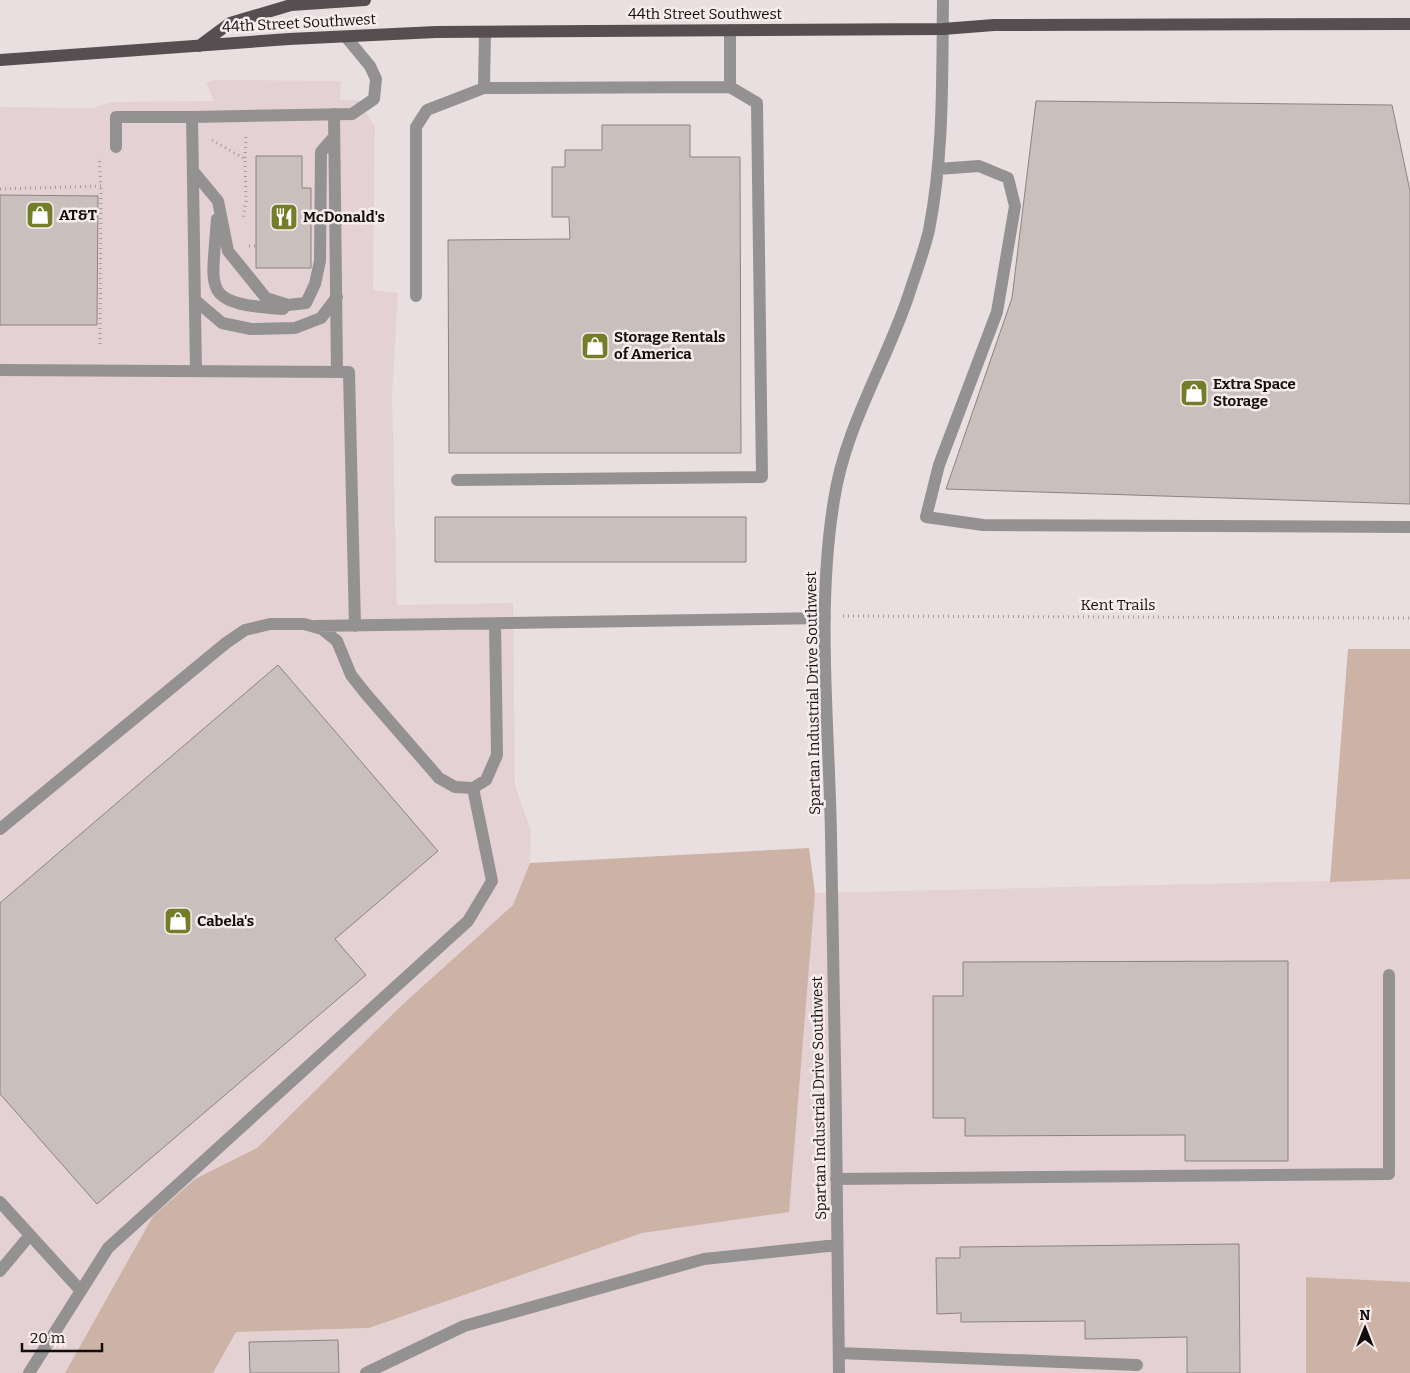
<svg xmlns="http://www.w3.org/2000/svg" width="1410" height="1373" viewBox="0 0 1410 1373" font-family="Bitter,serif">
<style>
.built{fill:#e4d1d3}
.green{fill:#ccb3a5}
.building{fill:#c9bfbd;stroke:#8c8381}
.lines{fill:none;stroke-linecap:round;stroke-linejoin:round}
.path{stroke:#a1999a;stroke-width:3;stroke-dasharray:1 4;stroke-linecap:butt}
.minor{stroke:#949192;stroke-width:12}
.major{stroke:#554f51;stroke-width:12}
.labels{text-anchor:middle;dominant-baseline:central;stroke-width:5;stroke-linejoin:round;paint-order:stroke}
.street-label{font-size:15px;fill:#110e0e;stroke:#f7eced}
.poi-label{font-size:15px;font-weight:bold;fill:#110e0e;stroke:#f7eced;text-anchor:start}
</style>
<rect width="100%" height="100%" fill="#eadfe0"/>
<path class="built" d="M215 80 341 81 340 100H358L375 127 373 290 398 293 392 395 397 605 513 603 515 785 531 831 530 863 513 905 403 1004 257 1148 195 1179 153 1216 65 1373H0V107L92 108 112 102 214 101 206 82Z
M1410 879V1282L1306 1277V1373H213L236 1332 369 1328 642 1233 783 1209 815 893Z"/>
<path class="green" d="M1348 649H1410V879L1330 882Z
M809 848 815 893 789 1212 642 1233 369 1328 236 1332 213 1373H65L153 1216 195 1179 257 1148 403 1004 513 905 530 863Z
M1306 1277 1410 1282V1373H1306Z"/>
<path class="building" d="M1036 101 1392 105 1410 191V504L946 489 1012 298Z
M602 125H690V157H740L741 453H449L448 240 570 239 569 217H552V167H565V150H602Z
M256 156H302V188H311V268H256Z
M0 195 98 196 97 325H0Z
M435 517H746V562H435Z
M278 665 438 851 335 939 366 975 97 1204 0 1094V903Z
M1288 961V1161H1185V1135L965 1136V1118H933V996H963V962Z
M1239 1244 1240 1373H1187V1337L1085 1339V1321L961 1322V1313L937 1314 936 1258H960V1247Z
M338 1340 339 1373H250L249 1342Z"/>
<g class="lines">
<path class="path" d="M212 140 245 159 246 201 243 217
M245 158 246 135
M0 189 101 186 99 157
M249 246H256
M100 344 101 186
M843 616 1410 618"/>
<path class="minor" d="M730 30V87
M334 114 337 372
M116 147V117H192
M938 169 979 166 1008 178 1015 206 997 312 939 465 926 517 983 525 1410 527
M193 171 218 201 228 251 266 298 288 305 306 303 315 284 320 261 321 152 334 137
M217 219C212 293 200 303 283 309
M416 296V127L427 110 484 88 485 32
M195 300 222 323 251 329 295 328 321 318 337 297
M0 370 349 372 355 626
M196 371 192 117 352 114 374 99 376 79 370 66 346 37
M457 480 762 477 757 103 730 87 484 88
M315 626 825 618
M0 829 226 643 245 630 270 624H304L322 629 337 641 351 675 366 694 439 778 455 787 473 788 486 780 497 755 495 624
M836 1179 1389 1174V975
M0 1202 81 1291
M0 1271 30 1235
M839 1353 1137 1365
M29 1373 108 1248 468 921 492 881 473 788
M366 1373 464 1326 704 1259 837 1245
M839 1373C837 1194 835 1014 831 835 829 724 816 610 834 500 845 427 885 365 908 297 915 275 924 252 929 230 944 154 942 77 943 0"/>
<path class="major" d="M199 46 230 23 291 5 365 0
M0 60 289 39 436 32 943 29 994 25 1410 24"/>
</g>
<defs>
<symbol id="shop-square" viewBox="-11 -11 22 22"><rect x="-9" y="-9" width="18" height="18" rx="4" fill="#747d28" stroke="#f7eced"/><path d="M-5-2.5h2.3a2.7 3.5 0 0 1 5.4 0H5L5.5 6h-11ZM-1.5-2.5h3a1.5 2.3 0 0 0-3 0Z" fill="#fff"/></symbol>
<symbol id="restaurant-square" viewBox="-11 -11 22 22"><rect x="-9" y="-9" width="18" height="18" rx="4" fill="#747d28" stroke="#f7eced"/><path d="M-5-6h1v4h1v-4h1v4h1v-4h1v5L-1.5 .5V6h-2V.5L-5-1ZM5-6V6H3V1.5H1.5Q1.5-4 5-6Z" fill="#fff"/></symbol>
</defs>
<g fill-rule="evenodd">
<use href="#shop-square" x="24" y="199" width="32" height="32"/>
<use href="#restaurant-square" x="268" y="201" width="32" height="32"/>
<use href="#shop-square" x="579" y="330" width="32" height="32"/>
<use href="#shop-square" x="1178" y="377" width="32" height="32"/>
<use href="#shop-square" x="162" y="905" width="32" height="32"/>
</g>
<g class="labels">
<g class="street-label">
<text x="705" y="14">44th Street Southwest</text>
<text transform="translate(299 23) rotate(-3)">44th Street Southwest</text>
<text x="1118" y="605">Kent Trails</text>
<text transform="translate(813 693) rotate(-91)">Spartan Industrial Drive Southwest</text>
<text transform="translate(819 1098) rotate(-91)">Spartan Industrial Drive Southwest</text>
</g>
<g class="poi-label">
<text x="59" y="215">AT&amp;T</text>
<text x="303" y="217">McDonald's</text>
<text x="614" y="337">Storage Rentals<tspan x="614" dy="17">of America</tspan></text>
<text x="1213" y="384">Extra Space<tspan x="1213" dy="17">Storage</tspan></text>
<text x="197" y="921">Cabela's</text>
</g>
</g>
<g transform="translate(1365 1328)" stroke="#f7eced" stroke-width="4" paint-order="stroke">
<path d="M0-4L9 19L0 12L-9 19Z" fill="#110e0e"/>
<text y="-8" font-size="14" font-weight="bold" text-anchor="middle" fill="#110e0e">N</text>
</g>
<path d="M22 1343v8h80v-8" fill="none" stroke="#110e0e" stroke-width="2.5"/>
<text x="30" y="1343" font-size="15" fill="#110e0e" stroke="#f7eced" stroke-width="4" paint-order="stroke">20 m</text>
</svg>
